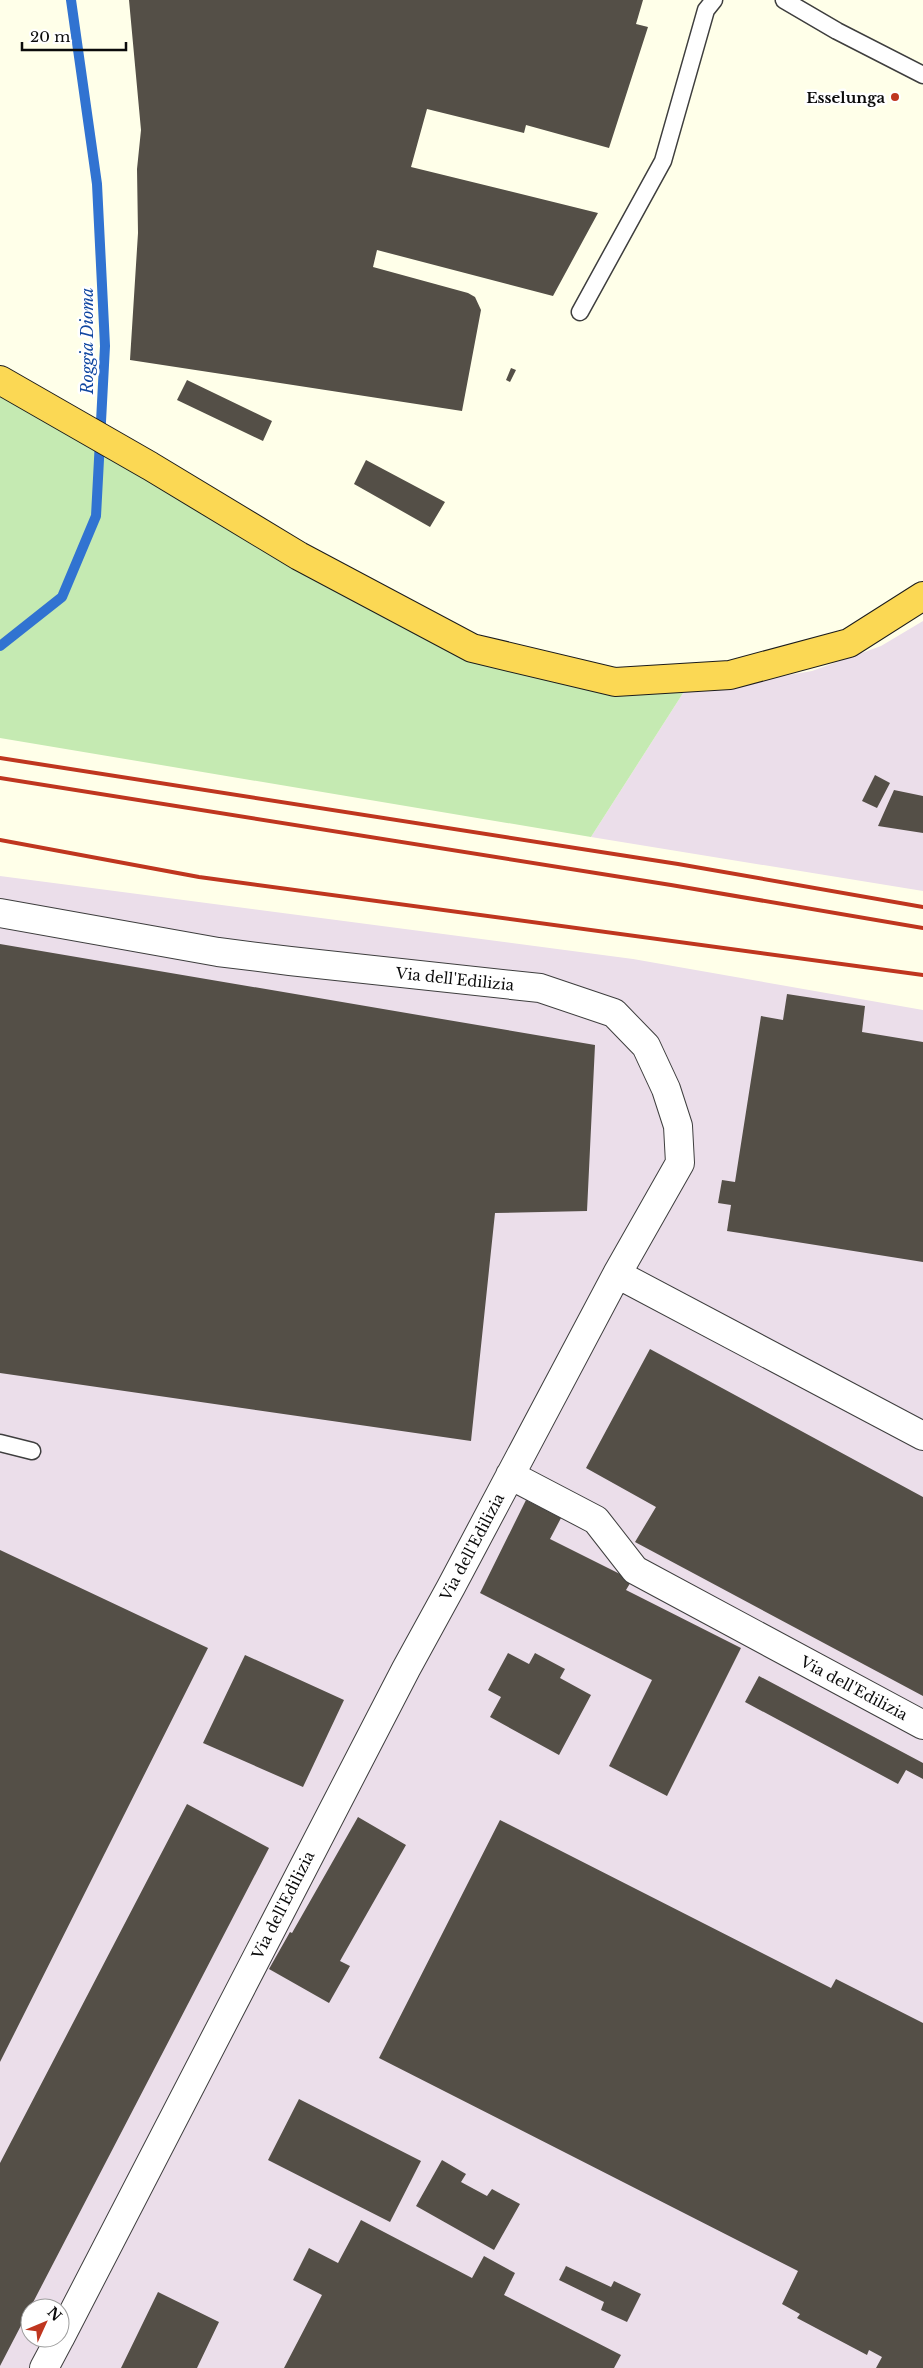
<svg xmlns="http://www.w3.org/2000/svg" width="923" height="2368" viewBox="0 0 923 2368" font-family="'Libre Baskerville',serif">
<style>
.industrial{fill:#ebdeea;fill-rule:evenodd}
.green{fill:#c5eab2}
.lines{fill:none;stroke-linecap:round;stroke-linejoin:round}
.stream{stroke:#3173d1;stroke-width:10}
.building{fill:#544f47}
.service-casing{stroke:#3e3e3e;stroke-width:19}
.minor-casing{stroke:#3e3e3e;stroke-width:30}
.trunk-casing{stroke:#1c1c1c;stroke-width:30}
.service{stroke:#fff;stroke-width:16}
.minor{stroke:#fff;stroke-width:28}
.trunk{stroke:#fbd854;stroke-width:28}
.rail{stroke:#bf361f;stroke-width:4}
.poi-dot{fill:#bf361f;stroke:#fff;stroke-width:2}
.labels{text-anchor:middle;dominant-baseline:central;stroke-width:5;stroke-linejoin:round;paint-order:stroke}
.poi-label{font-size:15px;font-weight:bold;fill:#0b0b0b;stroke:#fff;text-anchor:end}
.street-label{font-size:15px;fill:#0b0b0b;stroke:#fff}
.water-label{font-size:16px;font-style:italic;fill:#1147a0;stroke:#fff}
</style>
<rect width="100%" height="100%" fill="#ffffe9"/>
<path class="industrial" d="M923 621V891L591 837 685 690 705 689 812 671 881 646Z
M0 876 633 959 923 1010V2368H0ZM30 2308H60V2338H30Z"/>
<path class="green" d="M0 396 25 406 394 620 685 690 591 837 0 738Z"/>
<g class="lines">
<path class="stream" d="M0 646 62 597 96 516 105 346 97 184 71 0"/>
</g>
<path class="building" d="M129 0H643L636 24 648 27 609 148 526 125 524 133 427 109 411 167 598 213 553 296 377 250 373 267 468 293 475 297 481 310 462 411 130 360 138 233 137 169 141 130Z
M511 368 516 370 510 382 506 380Z
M187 380 272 421 263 441 177 400Z
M366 460 445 502 430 527 354 484Z
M875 775 890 783 877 808 862 801Z
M894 790 923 796V833L878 826Z
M0 944 595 1045 587 1211 495 1213 471 1441 0 1373Z
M787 994 865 1006 862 1032 923 1042V1262L727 1231 731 1205 718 1203 722 1180 735 1182 761 1016 783 1020Z
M650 1349 923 1497V1696L635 1542 656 1507 586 1468Z
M526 1500 561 1518 550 1539 632 1580 626 1590 741 1648 667 1796 609 1766 652 1680 480 1593Z
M0 1550 208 1648 0 2062Z
M508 1653 529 1664 535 1653 565 1669 560 1678 591 1695 559 1755 490 1717 501 1697 488 1690Z
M245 1655 344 1700 303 1787 203 1743Z
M759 1676 923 1763V1779L906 1770 898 1784 745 1702Z
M187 1804 269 1848 0 2366V2163Z
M358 1817 406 1845 340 1961 350 1966 329 2003 269 1969 290 1932 292 1933Z
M500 1820 831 1988 836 1979 923 2023V2368H876L882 2357 869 2350 867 2355 797 2318 800 2314 782 2304 798 2271 379 2058Z
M299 2099 421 2161 390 2222 268 2160Z
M442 2160 466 2174 461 2182 487 2196 492 2189 520 2204 494 2250 416 2206Z
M361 2220 472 2278 484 2256 515 2273 504 2295 621 2355 614 2368H284L322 2295 293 2280 309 2248 338 2263Z
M566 2266 611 2287 614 2281 641 2294 627 2322 601 2310 604 2302 559 2280Z
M158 2292 219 2322 197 2368H121Z"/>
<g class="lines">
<defs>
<path id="service" d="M784 0 837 31 923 75
M580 312 663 161 706 10 714 0
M0 1443 32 1451"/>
<path id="minor" d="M0 913 218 952 290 961 540 988 614 1013 646 1046 666 1089 678 1126 680 1163 617 1274 451 1587 406 1669 60 2338
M617 1274 923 1436
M510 1475 596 1520 635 1570 923 1725
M44 2368 60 2338"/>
<path id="trunk" d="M0 380 150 466 299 556 472 648 615 682 730 675 849 643 923 596"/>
</defs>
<use href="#service" class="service-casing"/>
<use href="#minor" class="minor-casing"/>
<use href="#trunk" class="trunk-casing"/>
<use href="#service" class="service"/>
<use href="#minor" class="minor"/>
<use href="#trunk" class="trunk"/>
<path class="rail" d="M0 758 678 864 923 907
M0 778 671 885 923 928
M0 840 199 877 923 975"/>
</g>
<circle class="poi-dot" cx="895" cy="97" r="5"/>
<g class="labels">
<g class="poi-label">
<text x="885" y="97">Esselunga</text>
</g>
<g class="street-label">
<text transform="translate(455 979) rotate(6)">Via dell'Edilizia</text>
<text transform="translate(472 1547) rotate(-62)">Via dell'Edilizia</text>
<text transform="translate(854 1688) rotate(28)">Via dell'Edilizia</text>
<text transform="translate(283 1905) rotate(-63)">Via dell'Edilizia</text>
</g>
<g class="water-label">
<text transform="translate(87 341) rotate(-90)">Roggia Dioma</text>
</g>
</g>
<g transform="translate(45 2323) rotate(46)"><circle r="24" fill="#ffffff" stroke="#9d9d9d"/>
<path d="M0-4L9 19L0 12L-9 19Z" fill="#bf361f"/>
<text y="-8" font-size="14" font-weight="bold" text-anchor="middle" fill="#0b0b0b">N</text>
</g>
<path d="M22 42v8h104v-8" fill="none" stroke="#0b0b0b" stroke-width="2.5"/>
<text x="30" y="42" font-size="15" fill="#0b0b0b" stroke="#ffffff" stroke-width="4" paint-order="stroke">20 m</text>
</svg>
